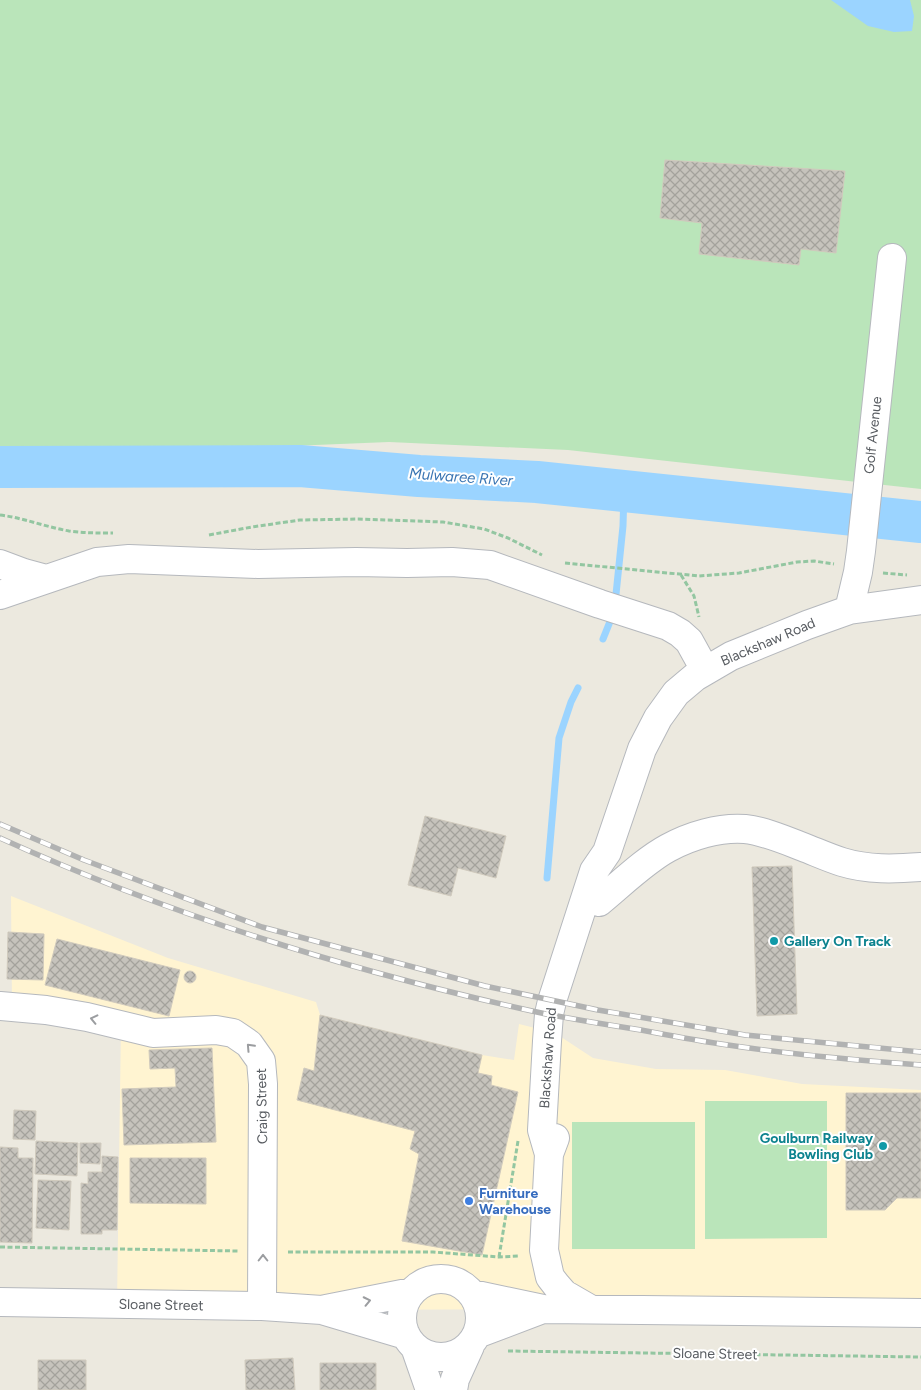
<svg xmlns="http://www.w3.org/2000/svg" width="921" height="1390" viewBox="0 0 921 1390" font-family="Figtree,sans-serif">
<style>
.commercial{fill:#fff4d1}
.green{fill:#bae5ba}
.water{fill:#9bd4ff}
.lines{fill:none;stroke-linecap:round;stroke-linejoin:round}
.stream{stroke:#9bd4ff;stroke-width:7}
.river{stroke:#9bd4ff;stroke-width:42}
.building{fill:url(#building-cross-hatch);stroke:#d0cabd}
.minor-casing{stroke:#b5b8bd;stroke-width:30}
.path{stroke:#93c6a1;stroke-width:3;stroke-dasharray:5 2.5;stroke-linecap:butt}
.minor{stroke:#fff;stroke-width:28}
.rail-casing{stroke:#b1b2b2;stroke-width:5.5}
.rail{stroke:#fff;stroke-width:4;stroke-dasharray:11;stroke-linecap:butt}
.oneway{stroke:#9b9da0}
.culture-dot{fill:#0f9aa8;stroke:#fff;stroke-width:2}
.shop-dot{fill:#3f7fe0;stroke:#fff;stroke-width:2}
.labels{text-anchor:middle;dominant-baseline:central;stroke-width:4;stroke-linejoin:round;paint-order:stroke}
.street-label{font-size:14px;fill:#585c61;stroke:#fff}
.culture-label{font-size:14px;font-weight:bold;fill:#0d838f;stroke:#fff;text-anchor:start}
.shop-label{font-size:14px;font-weight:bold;fill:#366cbe;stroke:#fff;text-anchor:start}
.water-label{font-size:15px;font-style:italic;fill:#3874b2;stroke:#fff}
</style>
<defs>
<pattern id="building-cross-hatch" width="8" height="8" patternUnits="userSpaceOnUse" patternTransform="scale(1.25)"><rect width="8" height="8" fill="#c6c3bc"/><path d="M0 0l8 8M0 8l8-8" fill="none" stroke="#a4a29c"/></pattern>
</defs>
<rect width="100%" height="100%" fill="#ece9df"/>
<path class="commercial" d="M11 896 168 958 316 1002 320 1015 482 1055 514 1060 519 1024 555 1033 593 1058 656 1069 725 1070 802 1084 921 1090V1313L543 1309 322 1310 117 1304 121 1025 12 1007Z"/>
<path class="green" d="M0 0H921V489L568 450 389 442 168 451 0 452Z
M705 1101H827V1238L705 1239Z
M572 1122H695V1249H572Z"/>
<path class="water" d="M831 0H910L914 16 912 31 894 32 868 26Z"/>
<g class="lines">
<path class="stream" d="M615 604 623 526 624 491
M603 639 613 614
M547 878 559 738 571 702 578 688"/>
<path class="river" d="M0 467 300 466 419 476 537 482 921 522"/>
</g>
<path class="building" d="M665 160 845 171 836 253 801 249 799 265 699 254 702 223 660 218Z
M425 816 506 836 496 878 458 868 451 896 408 885Z
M792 866 797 1014 757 1016 752 867Z
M8 932 44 934 43 980 7 979Z
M57 939 180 970 169 1016 45 985Z
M184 977a6 6 0 1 1 12 0a6 6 0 1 1-12 0Z
M320 1015 482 1055 478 1073 492 1076 491 1085 518 1092 482 1255 402 1241 419 1154 410 1149 415 1131 297 1100 304 1068 314 1071Z
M212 1048 216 1142 124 1145 122 1089 176 1087 175 1068 150 1069 149 1050Z
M846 1093H921V1198H897L885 1210H846Z
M14 1110 36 1111 35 1140 13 1139Z
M36 1141 78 1143 77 1176 35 1174Z
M80 1143H101L100 1164 80 1163Z
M0 1147 18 1148V1158H33L32 1243 0 1242Z
M102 1156 118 1157 117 1230H102V1234H81V1183L88 1184V1172H102Z
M130 1158H206V1204L130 1203Z
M38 1180 71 1181 69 1230 36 1228Z
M293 1358 295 1390H246L245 1360Z
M38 1360H86V1390H38Z
M320 1363H376V1390H320Z"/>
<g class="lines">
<defs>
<path id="minor" d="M0 564 24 573 46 579
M0 595 97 562 129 559 258 564 356 562 407 563 452 562 490 565 600 604 668 626 680 633 689 641 705 670
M849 610 858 572 861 551 892 258
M599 902C620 885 644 861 668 848 690 836 719 827 745 829 764 831 785 840 803 847 816 852 829 858 842 862 868 870 894 869 921 867
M0 1006 46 1010 87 1017 153 1033 216 1030 233 1033 249 1044 261 1061 263 1084 262 1306
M555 1138 549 1154 544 1250 550 1277 557 1286 564 1294 590 1309
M549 1154 542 1130 547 1041 549 1014 552 1001 594 871 607 852 642 749 658 718 676 693 695 677 731 656 807 625 849 610 921 600
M402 1318a39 39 0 1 1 78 0a39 39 0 1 1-78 0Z
M472 1294 543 1309 921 1313
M0 1302 262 1306 322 1310 406 1335
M326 1309 412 1292
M477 1334 543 1309
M415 1347 430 1390
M453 1390 455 1379 470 1346"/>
</defs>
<use href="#minor" class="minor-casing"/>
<path class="path" d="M0 515C24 518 46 527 69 531 84 533 98 533 113 533
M209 535 252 527 300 520 358 519 443 522 484 529 508 538 542 555
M565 563 699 576 739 573 797 562 814 561 834 564
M883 573 907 575
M681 575 694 596 699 617
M0 1247 239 1251
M288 1252H433L499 1257 519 1256
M499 1257 518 1141
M508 1351 921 1357"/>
<use href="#minor" class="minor"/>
<defs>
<path id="rail" d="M0 824 84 860 262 927 485 986 598 1010 745 1035 921 1052
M0 838C174 917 360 974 546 1014 578 1020 609 1025 641 1030 667 1035 694 1040 721 1044 787 1054 854 1060 921 1065"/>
</defs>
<use href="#rail" class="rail-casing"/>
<use href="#rail" class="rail"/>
</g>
<defs><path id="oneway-chevron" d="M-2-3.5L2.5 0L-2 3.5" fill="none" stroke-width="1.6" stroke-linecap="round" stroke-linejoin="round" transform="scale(1.25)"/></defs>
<g class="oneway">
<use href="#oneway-chevron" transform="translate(94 1019) rotate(-167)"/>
<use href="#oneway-chevron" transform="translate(250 1047) rotate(-133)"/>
<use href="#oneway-chevron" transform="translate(263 1258) rotate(-90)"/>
<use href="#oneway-chevron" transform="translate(367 1301) rotate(-12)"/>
</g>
<g class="culture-dot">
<circle cx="774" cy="941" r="5"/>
<circle cx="883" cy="1146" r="5"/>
</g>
<circle class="shop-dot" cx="469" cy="1201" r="5"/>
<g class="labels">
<g class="street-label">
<text transform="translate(873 435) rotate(-84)">Golf Avenue</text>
<text transform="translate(768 642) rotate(-23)">Blackshaw Road</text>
<text transform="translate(548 1058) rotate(-86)">Blackshaw Road</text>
<text transform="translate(262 1106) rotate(-91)">Craig Street</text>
<text transform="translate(161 1305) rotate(1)">Sloane Street</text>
<text transform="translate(715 1354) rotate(1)">Sloane Street</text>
</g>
<g class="culture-label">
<text x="784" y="941">Gallery On Track</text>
<text x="873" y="1138" text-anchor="end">Goulburn Railway<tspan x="873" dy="16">Bowling Club</tspan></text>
</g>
<g class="shop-label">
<text x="479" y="1193">Furniture<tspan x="479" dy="16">Warehouse</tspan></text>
</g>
<g class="water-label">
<text transform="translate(461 477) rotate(4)">Mulwaree River</text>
</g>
</g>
</svg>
